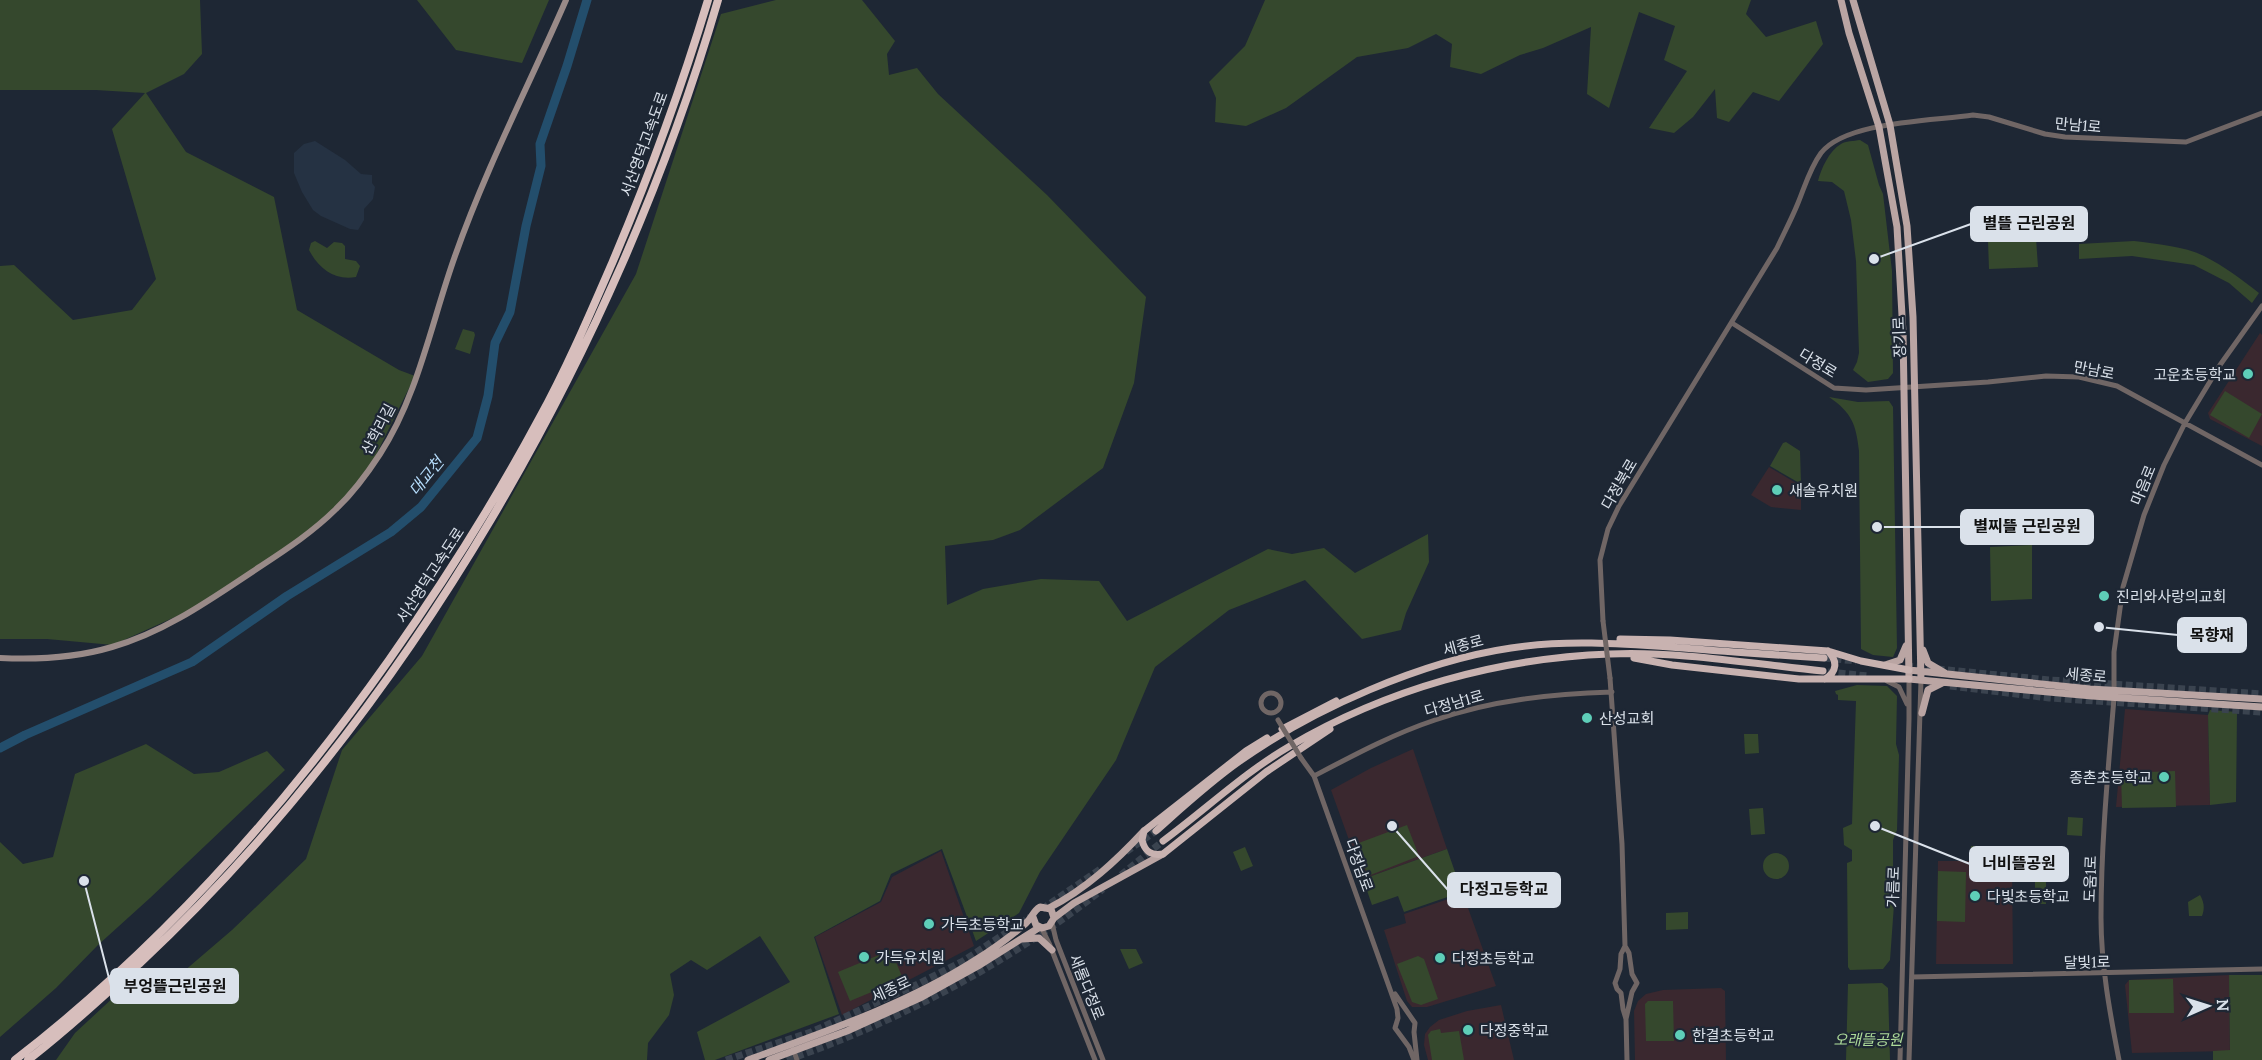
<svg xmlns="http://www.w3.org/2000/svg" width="2262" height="1060" viewBox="0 0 2262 1060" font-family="Lora,'Noto Sans KR',serif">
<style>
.built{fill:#253243}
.education{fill:#3a282f}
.green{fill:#35482d}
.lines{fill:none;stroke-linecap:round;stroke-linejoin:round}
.river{stroke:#234e6c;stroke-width:9}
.trunk-tunnel{stroke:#3a434f;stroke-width:7;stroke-dasharray:7 3.5;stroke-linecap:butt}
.tertiary{stroke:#706665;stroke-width:5}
.secondary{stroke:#998a88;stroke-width:6}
.primary{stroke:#baa5a3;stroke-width:7}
.trunk{stroke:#c8b2b0;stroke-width:7}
.motorway{stroke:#d7bebc;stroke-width:8}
.tertiary-bridge{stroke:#706665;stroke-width:5}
.poi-dot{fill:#5eceb8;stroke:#1e2734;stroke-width:2}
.labels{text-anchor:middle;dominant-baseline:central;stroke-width:4.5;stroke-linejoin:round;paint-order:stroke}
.street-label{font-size:15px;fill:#dae1ea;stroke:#1e2734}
.poi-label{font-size:15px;fill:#dae1ea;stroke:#1e2734;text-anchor:start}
.park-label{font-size:15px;font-style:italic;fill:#adda99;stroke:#1e2734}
.water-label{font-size:16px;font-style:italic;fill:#b4dbfa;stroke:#1e2734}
.leader{fill:none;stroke:#dae1ea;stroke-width:2}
.callout-dot{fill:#dae1ea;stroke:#1e2734;stroke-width:2}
.callout{fill:#dae1ea;stroke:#dae1ea;stroke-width:2}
.callout-label{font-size:16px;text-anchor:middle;font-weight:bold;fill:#111}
</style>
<rect width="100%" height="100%" fill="#1e2734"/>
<path class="built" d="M315 141 345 160 361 174 372 175V183L375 187 373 199 364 209V220L358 230 350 229 321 216 313 210 302 192 294 173V153L304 144Z"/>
<path class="education" d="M2260 333 2262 335V446L2210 419 2208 413Z
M1769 467 1801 486V510L1771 507 1751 495Z
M2125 709 2208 715 2210 805 2116 807Z
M1413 749 1447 849 1363 879 1331 790 1371 768Z
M941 851 974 946 842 1015 815 937 881 902 892 877Z
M1938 861H2012L2013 964H1936Z
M1463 894 1496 986 1427 1007H1412L1407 1001 1384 930 1406 923 1404 914Z
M2229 975 2230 1051 2132 1053 2125 985 2129 980Z
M1721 988 1725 991 1726 1060H1635L1634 1011 1638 1001 1646 994 1663 990Z
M1501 1005 1514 1060H1428L1424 1045 1425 1034 1430 1027 1439 1020 1467 1011Z"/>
<path class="green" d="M0 0H200L202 54 184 74 146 93 186 152 274 197 297 310 399 370 415 376 367 473 318 525 197 607 113 645 47 639H0V266L14 265 73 320 132 310 156 279 112 129 145 93 96 90H0Z
M417 0H549L522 63 456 50Z
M776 0H862L895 41 887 54 889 75 917 68 938 94 1047 195 1146 297 1134 383 1103 468 1020 530 993 540 945 546 947 605 983 589 1041 579 1099 581 1127 621 1268 549 1292 554 1324 548 1355 573 1428 534 1429 562 1406 613 1401 630 1362 639 1305 580 1229 610 1155 667 1116 760 1040 872 1019 913 976 941 942 849 891 874 880 901 814 937 839 1014 715 1060H705L697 1032 790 982 760 936 707 970 691 960 670 974 674 995 669 1015 648 1043 647 1060H56L75 1033 143 970 162 985 183 972 232 930 306 859 342 750 422 656 636 274 721 14Z
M1265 0H1751L1746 14 1766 37 1816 21 1823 44 1779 101 1753 92 1729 122 1717 118 1715 89 1693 117 1674 133 1649 128 1687 71 1664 60 1675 26 1639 12 1609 108 1587 94 1591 27 1543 48 1520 55 1481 74 1450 67 1452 44 1436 34 1408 48 1357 57 1286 108 1246 126 1215 122 1216 98 1209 82 1245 46Z
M1860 140 1868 145 1879 185 1883 194 1892 271 1893 373 1888 379 1868 382 1853 370 1857 362 1859 353 1856 261 1851 220 1844 191 1832 182 1818 181C1821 169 1829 151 1841 144 1845 141 1854 141 1860 140Z
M2036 238 2038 267 1989 269 1988 241Z
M315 241 327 248 334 242 342 243 345 246V259L356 261 360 266 356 277C335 281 319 269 309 250L311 243Z
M2134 241C2157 244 2183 246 2204 256 2224 266 2241 279 2259 293L2252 303 2229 283 2194 265 2132 256 2079 259V244Z
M463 329 474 332 475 335 470 354 455 349Z
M2225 391 2262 414 2249 438 2210 415Z
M1829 397 1858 402 1889 401 1893 407 1897 648 1893 657 1873 655 1861 649 1859 451C1856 424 1852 413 1829 397Z
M1786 442 1800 451 1801 484 1770 466 1783 443Z
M2032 545V599L1991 601 1990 547Z
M1857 685 1887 686 1897 696 1896 744 1899 755 1897 830 1893 840V873L1896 877 1890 960 1883 969 1850 970 1848 967 1847 863 1852 861V850L1844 845 1843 828 1852 824 1856 701 1838 700V695L1836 694 1835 691Z
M2210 710 2237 712 2236 802 2210 805 2208 715Z
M1744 734H1758L1759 753 1745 754Z
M146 744 194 774 219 772 267 751 285 770 150 898 98 945 56 988 0 1037V842L23 864 53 857 75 774Z
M2175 771 2176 807 2122 808 2121 773Z
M1763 808 1765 834 1751 835 1749 809Z
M2068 817 2083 818 2082 836 2067 835Z
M1407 825 1419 856 1368 876 1356 844Z
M1971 846H1995V857H1971Z
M1245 847 1253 866 1241 871 1233 852Z
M1447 849 1462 892 1404 912 1398 896 1372 905 1363 879Z
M1763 866a13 13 0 1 1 26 0a13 13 0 1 1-26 0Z
M1938 871 1966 872 1965 922 1937 921Z
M2035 882H2046V904H2035Z
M2200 895C2204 902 2205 908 2202 916H2189L2188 902Z
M1688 912V929L1666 930V913Z
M1120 949H1136L1143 963 1129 969Z
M891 950 903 979 850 1001 838 972Z
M1418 956 1424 959 1438 999 1421 1005 1412 1002 1397 964Z
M2229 975H2262V1060H2213V1051L2230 1050Z
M2173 979 2174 1013H2129V980Z
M1882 983 1888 988 1890 1060H1846L1848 984Z
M1648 1001H1673L1674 1041H1646L1645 1004Z
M1440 1029 1441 1033 1459 1031 1464 1060H1432L1428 1035 1431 1031Z"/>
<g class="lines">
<path class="river" d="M0 748 25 735 192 662 287 596 391 532 421 507 477 438 488 396 495 343 510 312 526 226 541 166 540 144 567 66 587 0"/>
<path class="trunk-tunnel" d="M1824 658 1856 661
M1906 666 2050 680 2262 694
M1828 672 1868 676
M1950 686 2049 698 2262 712
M1126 852 1156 831
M1121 875 1163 841
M1042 909 1102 868
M726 1060 811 1032 916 985 963 961 1030 917
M787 1060C896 1023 1012 961 1103 889"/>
<path class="tertiary" d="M1732 323 1834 388 1866 390 1988 382 2046 376 2079 377 2117 386 2262 465
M1603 621 1600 560 1608 529 1619 506 1777 248C1784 233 1792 218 1798 203 1805 186 1810 168 1821 153 1846 121 1934 121 1973 115L1989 117 2045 134 2065 137 2186 142 2262 113
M1610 678 1622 844 1625 946 1621 954 1620 969 1615 983 1617 989 1621 993 1623 1009 1626 1019
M1887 681 1899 687 1907 704
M2114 691V652L2123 587 2144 515 2164 465 2185 423 2220 365 2262 306
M1261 703a10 10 0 1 1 20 0a10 10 0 1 1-20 0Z
M2114 698C2108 771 2101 845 2101 918 2101 965 2110 1014 2119 1060
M1301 758 1314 776 1397 1009 1398 1018 1395 1028 1409 1047 1414 1060
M1314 776C1354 755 1393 734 1435 720 1492 700 1552 694 1612 692
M1052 923 1056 940 1103 1060
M1041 927 1049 943 1095 1060
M1625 946 1629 953 1632 974 1637 983 1632 992 1626 1019 1627 1060
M1912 977 2262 969
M1395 994 1415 1023 1414 1032 1417 1060
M793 1049 797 1060
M1900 1060 1909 719V679
M1909 1060 1921 680"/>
<path class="secondary" d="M0 658C39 660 75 658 112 647 166 632 214 597 261 566 287 549 314 531 336 509 353 493 367 474 380 454 418 396 432 320 455 256 486 168 529 85 566 0"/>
<path class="primary" d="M1841 0 1849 33 1879 127 1897 227 1903 333 1909 679 2092 696 2262 707
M1853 0 1890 125 1907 226 1913 317 1921 680
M1923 650 1928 663 1945 673
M1885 665 1900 660 1906 646
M1909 670 2090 689 2262 699
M1922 713 1928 690 1942 683
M1049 908C1086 889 1116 861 1144 831
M1054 918 1074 903 1163 854
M1022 939 1039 938 1052 950
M748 1060C824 1032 905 1005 974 961 992 950 1010 937 1026 923 1032 918 1033 911 1040 907L1051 909 1054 918 1049 926 1042 928 1036 925 1033 917
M769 1060 847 1031 922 997 978 966 1040 927"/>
<path class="trunk" d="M1620 639 1670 640 1828 651 1861 661 1909 670
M1634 658 1672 665 1799 679H1909
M1825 679C1837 672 1838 661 1828 651
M1282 729 1336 701
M1267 738 1246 751 1144 831 1142 840C1145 852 1151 856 1163 854L1266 772 1330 729
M1156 831C1183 807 1210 782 1240 761 1313 709 1422 661 1511 648 1567 639 1626 644 1683 648 1730 652 1777 655 1824 658
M1163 841C1205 810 1245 772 1290 746 1387 689 1498 658 1610 654 1679 651 1754 664 1823 671"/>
<path class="motorway" d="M15 1060C160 948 283 810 389 660 443 583 494 503 539 419 567 368 590 314 613 261 649 176 681 89 708 0
M28 1060C67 1030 104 996 140 963 408 712 616 351 718 0"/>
<path class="tertiary-bridge" d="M1603 621 1610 678
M1278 720 1301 758"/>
</g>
<g class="poi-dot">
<circle cx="2248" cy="374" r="6"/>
<circle cx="1777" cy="490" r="6"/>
<circle cx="2104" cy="596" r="6"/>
<circle cx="1587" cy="718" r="6"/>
<circle cx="2164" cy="777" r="6"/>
<circle cx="1975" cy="896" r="6"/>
<circle cx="929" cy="924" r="6"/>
<circle cx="864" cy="957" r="6"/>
<circle cx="1440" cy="958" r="6"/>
<circle cx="1468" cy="1030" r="6"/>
<circle cx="1680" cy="1035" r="6"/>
</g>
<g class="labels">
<g class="street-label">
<text transform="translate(2078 125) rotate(5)">만남1로</text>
<text transform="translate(644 144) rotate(-70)">서산영덕고속도로</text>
<text transform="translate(1899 337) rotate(-92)">장기로</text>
<text transform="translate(1818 363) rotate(31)">다정로</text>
<text transform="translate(2094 370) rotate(11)">만남로</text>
<text transform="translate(378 429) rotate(-62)">산학리길</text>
<text transform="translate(1619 484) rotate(-60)">다정북로</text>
<text transform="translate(2143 485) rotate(-68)">마음로</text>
<text transform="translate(430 575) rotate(-57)">서산영덕고속도로</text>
<text transform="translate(1463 645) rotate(-15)">세종로</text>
<text transform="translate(2086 675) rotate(5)">세종로</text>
<text transform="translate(1454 703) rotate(-16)">다정남1로</text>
<text transform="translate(1359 865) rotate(70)">다정남로</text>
<text transform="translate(2090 879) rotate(-88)">도움1로</text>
<text transform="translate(1893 887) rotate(-88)">가름로</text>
<text transform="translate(2087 962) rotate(-1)">달빛1로</text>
<text transform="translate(1087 987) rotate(68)">새롬다정로</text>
<text transform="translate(891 989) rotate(-25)">세종로</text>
</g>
<g class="poi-label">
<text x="2236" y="374" text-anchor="end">고운초등학교</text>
<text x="1789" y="490">새솔유치원</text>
<text x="2116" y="596">진리와사랑의교회</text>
<text x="1599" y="718">산성교회</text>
<text x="2152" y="777" text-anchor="end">종촌초등학교</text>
<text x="1987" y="896">다빛초등학교</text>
<text x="941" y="924">가득초등학교</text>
<text x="876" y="957">가득유치원</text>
<text x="1452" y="958">다정초등학교</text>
<text x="1480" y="1030">다정중학교</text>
<text x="1692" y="1035">한결초등학교</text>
</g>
<g class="park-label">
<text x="1868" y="1039">오래뜰공원</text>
</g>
<g class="water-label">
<text transform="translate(426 476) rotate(-51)">대교천</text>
</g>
</g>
<path class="leader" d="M1874 259L1971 224M1877 527L1961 527M2099 627L2178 635M1875 826L1970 864M1392 826L1448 890M84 881L111 986"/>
<g class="callout-dot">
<circle cx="1874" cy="259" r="6"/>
<circle cx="1877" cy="527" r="6"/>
<circle cx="2099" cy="627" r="6"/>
<circle cx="1875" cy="826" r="6"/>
<circle cx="1392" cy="826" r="6"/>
<circle cx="84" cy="881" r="6"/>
</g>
<g class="callout">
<rect x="1971" y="207" width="116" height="34" rx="6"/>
<rect x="1961" y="510" width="132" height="34" rx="6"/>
<rect x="2178" y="618" width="68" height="34" rx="6"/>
<rect x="1970" y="847" width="98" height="34" rx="6"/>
<rect x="1448" y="873" width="112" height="34" rx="6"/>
<rect x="111" y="969" width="127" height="34" rx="6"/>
</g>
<g class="callout-label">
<text x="2029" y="229">별뜰 근린공원</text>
<text x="2027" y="532">별찌뜰 근린공원</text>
<text x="2212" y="641">목향재</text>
<text x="2019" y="869">너비뜰공원</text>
<text x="1504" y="895">다정고등학교</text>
<text x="175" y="992">부엉뜰근린공원</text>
</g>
<g transform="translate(2208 1006) rotate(87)" stroke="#1e2734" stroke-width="4.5" paint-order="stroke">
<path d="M0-4.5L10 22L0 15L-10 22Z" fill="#dae1ea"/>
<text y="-9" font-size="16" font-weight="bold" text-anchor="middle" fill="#dae1ea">N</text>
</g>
</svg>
